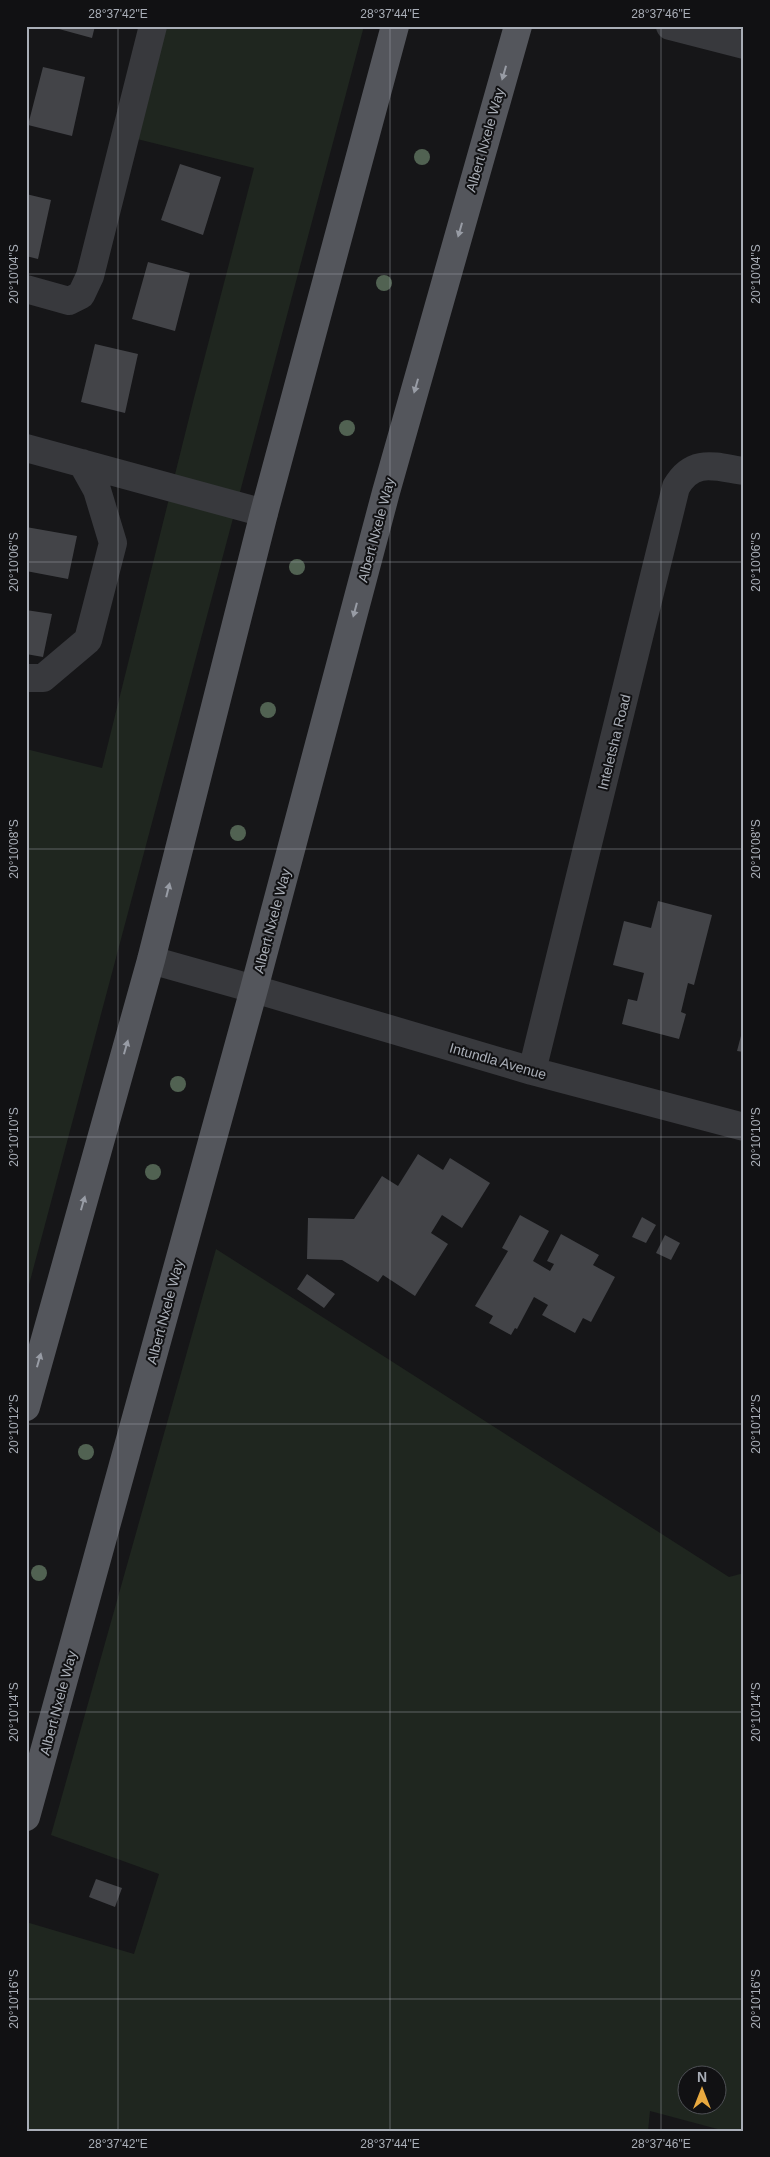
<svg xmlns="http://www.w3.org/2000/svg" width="770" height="2157" viewBox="0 0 770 2157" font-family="Arial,sans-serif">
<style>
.green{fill:#1f261f;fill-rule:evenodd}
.building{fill:#434448}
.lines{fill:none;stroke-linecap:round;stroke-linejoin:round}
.minor{stroke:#38393d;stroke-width:28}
.major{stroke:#54565c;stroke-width:28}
.tree{fill:#516252}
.oneway{fill:#989ca5}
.ticks{fill:none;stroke:#a9aeb7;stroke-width:1;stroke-opacity:0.45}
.labels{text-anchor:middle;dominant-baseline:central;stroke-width:4;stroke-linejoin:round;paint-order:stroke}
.street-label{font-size:14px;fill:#a9aeb7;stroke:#111113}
.neatline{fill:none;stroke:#a9aeb7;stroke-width:2}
.ticks-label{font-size:12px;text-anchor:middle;fill:#a9aeb7}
</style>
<rect width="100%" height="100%" fill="#161618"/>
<path class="green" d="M157 26H364L26 1296V749L102 768 194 398 254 168 129 137Z
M216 1249 729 1577 744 1573V2131H725L650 2111 648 2131H26V1922L134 1954 159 1874 51 1835ZM688 2074H718V2104H688Z"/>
<path class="building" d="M48 26H95L92 38Z
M43 67 85 77 72 136 28 125Z
M180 164 221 177 203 235 161 220Z
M26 194 51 200 38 259 26 256Z
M148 262 190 273 175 331 132 319Z
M95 344 138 354 125 413 81 402Z
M26 527 77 536 68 579 26 571Z
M26 610 52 614 43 657 26 654Z
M658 901 712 915 694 985 688 983 681 1012 686 1014 679 1039 622 1024 628 999 637 1001 644 973 613 965 624 921 651 928Z
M742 1032H744V1052L737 1051Z
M418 1154 443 1170 450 1158 490 1183 462 1228 442 1215 431 1233 448 1244 415 1296 383 1275 378 1282 342 1260 307 1259 308 1218 354 1219 382 1176 398 1186Z
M520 1215 549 1231 533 1261 550 1271 554 1264 547 1261 561 1234 599 1255 593 1265 615 1277 591 1322 583 1318 575 1333 542 1315 548 1305 534 1297 517 1329 515 1328 511 1335 489 1323 493 1316 475 1306 508 1251 502 1248Z
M642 1217 656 1225 646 1243 632 1237Z
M665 1235 680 1243 671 1260 656 1253Z
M307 1274 335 1294 324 1308 297 1289Z
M96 1879 122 1888 115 1907 89 1897Z"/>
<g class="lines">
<path class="minor" d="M670 26 744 45
M26 289 69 301 81 295 90 276 153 26
M26 448 264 513
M26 678H43L88 640 113 543 97 490 82 463
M151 960 254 989 532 1071 744 1127
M532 1071 676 487C693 457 716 467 744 471"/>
<path class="major" d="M26 1407 151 960 264 513 395 26
M26 1817 254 989 386 492 518 26"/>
</g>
<g class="tree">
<circle cx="422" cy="157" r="8"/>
<circle cx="384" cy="283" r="8"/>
<circle cx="347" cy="428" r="8"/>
<circle cx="297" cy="567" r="8"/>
<circle cx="268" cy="710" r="8"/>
<circle cx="238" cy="833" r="8"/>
<circle cx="178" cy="1084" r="8"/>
<circle cx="153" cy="1172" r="8"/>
<circle cx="86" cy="1452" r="8"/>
<circle cx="39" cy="1573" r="8"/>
</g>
<defs><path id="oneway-solid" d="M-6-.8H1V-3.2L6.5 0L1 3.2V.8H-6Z" transform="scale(1.25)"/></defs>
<g class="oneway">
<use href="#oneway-solid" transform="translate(504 73) rotate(106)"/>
<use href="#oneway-solid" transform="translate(460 230) rotate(106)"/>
<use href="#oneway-solid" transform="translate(416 386) rotate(106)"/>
<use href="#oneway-solid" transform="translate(355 610) rotate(105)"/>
<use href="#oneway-solid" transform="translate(168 890) rotate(-76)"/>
<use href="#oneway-solid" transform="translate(126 1047) rotate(-74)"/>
<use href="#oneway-solid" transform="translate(83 1203) rotate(-74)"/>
<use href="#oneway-solid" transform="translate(39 1360) rotate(-74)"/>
</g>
<path class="ticks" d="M118 26V2131M390 26V2131M661 26V2131M26 274H744M26 562H744M26 849H744M26 1137H744M26 1424H744M26 1712H744M26 1999H744"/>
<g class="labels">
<g class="street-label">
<text transform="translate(485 140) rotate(-74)">Albert Nxele Way</text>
<text transform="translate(376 530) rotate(-75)">Albert Nxele Way</text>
<text transform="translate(614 742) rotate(-76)">Inteletsha Road</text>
<text transform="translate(272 921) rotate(-75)">Albert Nxele Way</text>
<text transform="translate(498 1061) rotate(16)">Intundla Avenue</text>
<text transform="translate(165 1312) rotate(-75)">Albert Nxele Way</text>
<text transform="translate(58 1703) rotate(-75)">Albert Nxele Way</text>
</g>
</g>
<rect width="770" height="2157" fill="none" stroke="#111113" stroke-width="55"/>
<g transform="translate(702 2090)"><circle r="24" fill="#111113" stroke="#4e5055"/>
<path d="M0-4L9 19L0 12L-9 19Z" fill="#e8a93f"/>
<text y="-8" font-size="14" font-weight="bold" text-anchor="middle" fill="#a9aeb7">N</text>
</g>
<rect x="28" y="28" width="714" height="2102" class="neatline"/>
<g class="ticks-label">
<text x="118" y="18">28°37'42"E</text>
<text x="390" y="18">28°37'44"E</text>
<text x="661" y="18">28°37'46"E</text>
<text transform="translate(14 274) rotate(-90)" y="4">20°10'04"S</text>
<text transform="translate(756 274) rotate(-90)" y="4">20°10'04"S</text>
<text transform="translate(14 562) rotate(-90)" y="4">20°10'06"S</text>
<text transform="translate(756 562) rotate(-90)" y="4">20°10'06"S</text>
<text transform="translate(14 849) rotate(-90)" y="4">20°10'08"S</text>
<text transform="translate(756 849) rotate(-90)" y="4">20°10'08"S</text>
<text transform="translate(14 1137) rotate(-90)" y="4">20°10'10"S</text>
<text transform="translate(756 1137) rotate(-90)" y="4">20°10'10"S</text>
<text transform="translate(14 1424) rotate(-90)" y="4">20°10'12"S</text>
<text transform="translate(756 1424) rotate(-90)" y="4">20°10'12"S</text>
<text transform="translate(14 1712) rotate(-90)" y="4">20°10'14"S</text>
<text transform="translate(756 1712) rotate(-90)" y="4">20°10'14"S</text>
<text transform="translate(14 1999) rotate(-90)" y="4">20°10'16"S</text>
<text transform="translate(756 1999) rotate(-90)" y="4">20°10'16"S</text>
<text x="118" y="2148">28°37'42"E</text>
<text x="390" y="2148">28°37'44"E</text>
<text x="661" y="2148">28°37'46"E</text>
</g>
</svg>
